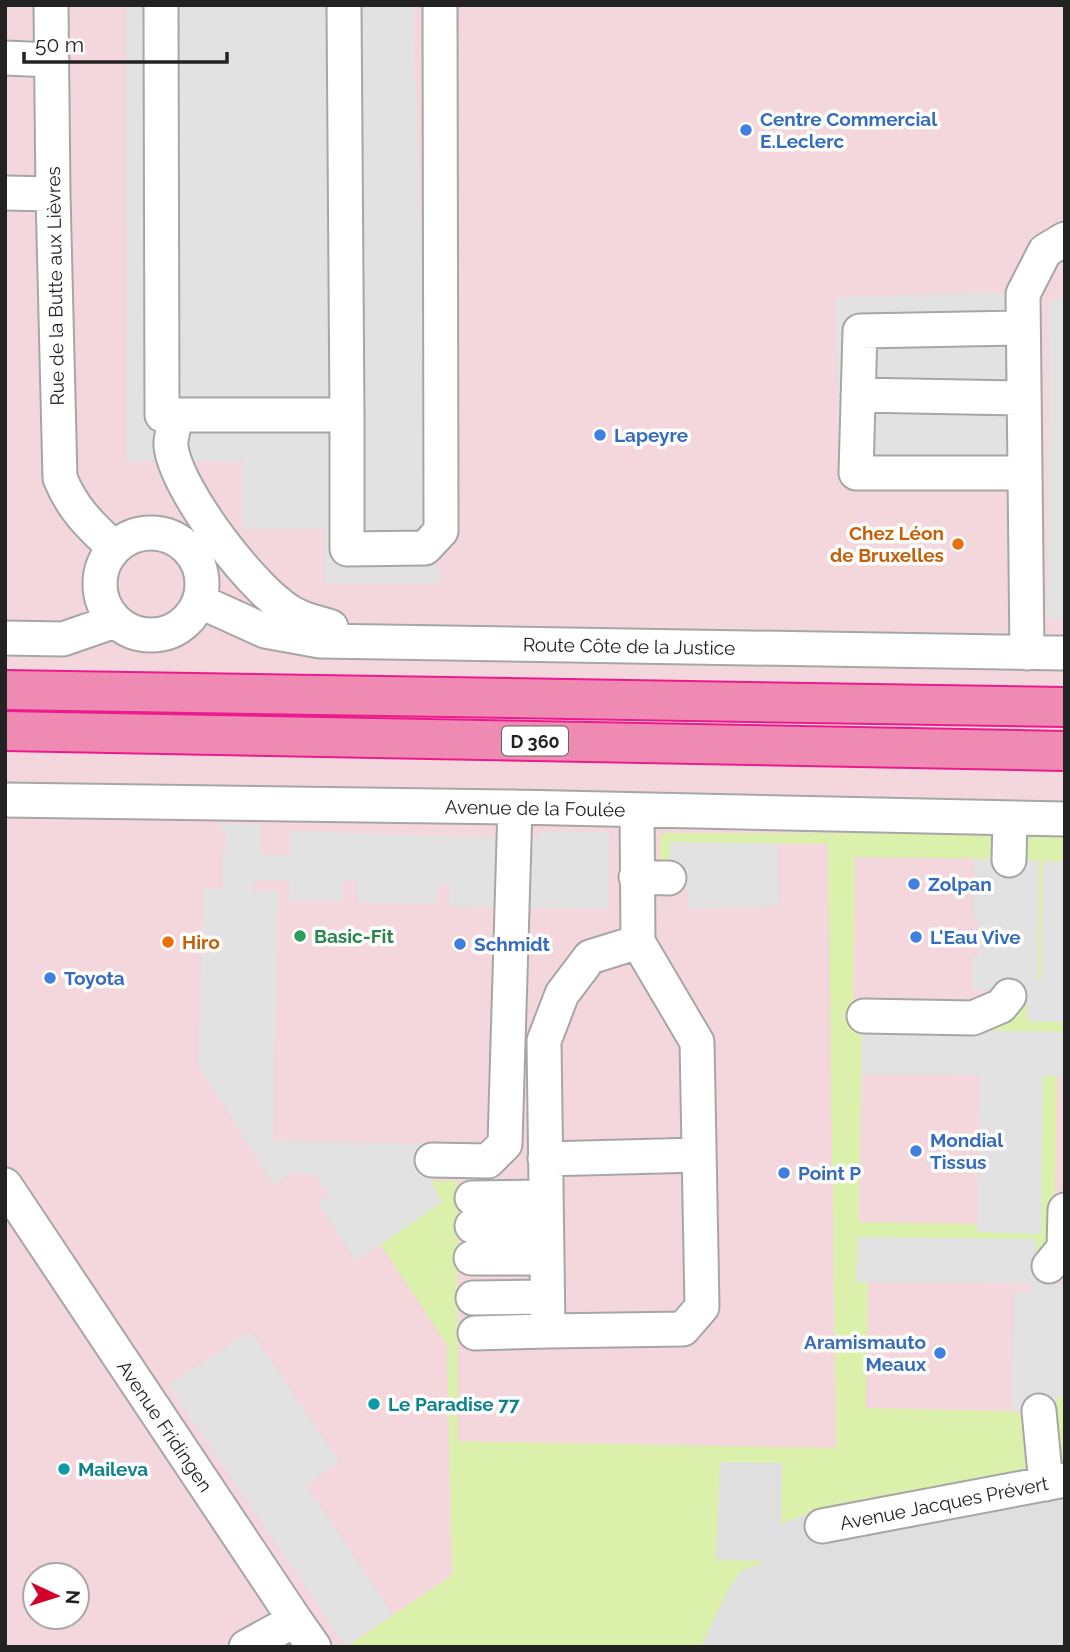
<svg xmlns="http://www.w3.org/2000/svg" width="1070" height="1652" viewBox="0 0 1070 1652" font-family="Raleway,sans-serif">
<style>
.residential{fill:#e0dfdf}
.commercial{fill:#f4d7dc;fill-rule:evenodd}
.grass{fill:#dbf0ab}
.parking{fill:#e2e2e2}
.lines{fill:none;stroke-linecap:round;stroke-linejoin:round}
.minor-casing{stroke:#a6a6a6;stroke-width:37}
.highway-casing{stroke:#eb1b8e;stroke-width:42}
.minor{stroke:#fff;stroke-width:33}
.highway{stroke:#ef8ab2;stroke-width:38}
.shop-dot{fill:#3f7fe0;stroke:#fff;stroke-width:2.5}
.food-dot{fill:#e8710a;stroke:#fff;stroke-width:2.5}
.leisure-dot{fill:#2e9e5b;stroke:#fff;stroke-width:2.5}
.culture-dot{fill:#0f9aa8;stroke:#fff;stroke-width:2.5}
.labels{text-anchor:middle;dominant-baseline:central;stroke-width:7;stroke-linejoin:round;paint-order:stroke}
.shield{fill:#fff;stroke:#646464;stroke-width:2}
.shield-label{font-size:18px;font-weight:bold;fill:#222}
.shop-label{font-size:19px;font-weight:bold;fill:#366cbe;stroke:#fff;text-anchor:start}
.street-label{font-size:19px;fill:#222;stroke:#fff}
.food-label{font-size:19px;font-weight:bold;fill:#c56008;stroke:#fff;text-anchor:end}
.leisure-label{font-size:19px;font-weight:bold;fill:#27864d;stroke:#fff;text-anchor:start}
.culture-label{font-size:19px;font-weight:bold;fill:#0d838f;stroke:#fff;text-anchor:start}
</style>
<rect width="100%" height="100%" fill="#f3ede8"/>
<path class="residential" d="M1065 1413V1647H359L456 1454Z"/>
<path class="commercial" d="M5 5H1065V1413L844 1460 710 1459 457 1581 359 1647H5ZM35 1575H77V1617H35Z"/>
<path class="grass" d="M664 833H984C996 840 997 847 996 859L855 857 853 1025 992 1023 1027 1004V1021L1065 1022V1032L862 1029 859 1222 977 1224V1232L1043 1075 1057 1076 1054 1243 1045 1256 1036 1255V1240L856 1282H868L866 1408 1012 1411 1025 1416 1032 1466 1027 1472 812 1512 781 1524 782 1463 720 1462 716 1560 766 1561 741 1571 728 1590 701 1647H346L452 1575 447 1345 380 1244 442 1202 431 1181H457L458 1441 836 1448 828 844 671 842 669 861H660V837Z
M1030 835 1065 836V862L1043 861 1041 979H1037L1039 861 1022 860V843Z
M1065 1397V1460L1059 1461 1051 1405 1057 1398Z"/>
<path class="parking" d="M126 5H413L433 566 440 567 441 584H325V529H243V461H127Z
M1014 292 1015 481 839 484 836 297Z
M1065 299V619H1047L1050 300Z
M218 824H260V848L264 855H290L291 831 501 838 499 908 449 906V884H438V905L357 902V881H342V902L289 900V880H260L252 884 251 891H278L273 1141 433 1144 431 1181 442 1202 356 1261 318 1203 329 1195 316 1175 293 1172 274 1185 198 1065 204 889H223V855L226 850V835Z
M542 831 609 832 608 909 525 908 527 845Z
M670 842 778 844 779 906 688 909V889H675L669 878Z
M974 859 1039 861 1038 979H1041L1043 861 1065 862V1022L1027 1021V1004L996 990H972L973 957 978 956 979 918 973 917Z
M862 1028 1065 1032V1076H1043L1041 1234 977 1232 980 1075 861 1074Z
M858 1237 1036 1239V1255L1045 1256 1056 1283 1065 1284V1397L1057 1398 1047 1411H1012L1014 1293 1032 1292V1283L856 1282Z
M251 1331 339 1462 306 1485 393 1615 346 1647 168 1385Z"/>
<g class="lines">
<defs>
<path id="minor" d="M51 5 53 194 60 478C73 510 90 525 114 548
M161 5 162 415H347V549L425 548 441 531 440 5
M344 5 347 415
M5 58 52 60
M5 193 53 194
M1023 328 860 331 856 473H1025
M858 395 1024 398
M177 415C175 424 170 437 171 446 175 489 257 597 296 615 307 621 320 623 331 627
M100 584a51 51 0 1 1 102 0a51 51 0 1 1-102 0Z
M199 601 265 631 320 641 1065 653
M5 638 63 639 115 621
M1027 653 1023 294 1045 251 1065 239
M5 800 515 807 1065 819
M637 810 638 942 697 1042 702 1307 683 1329 548 1331 544 1041 562 994 590 957 638 942
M1009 860 1010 818
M636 877 669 878
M864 1016 973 1018 1001 1006 1009 996
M545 1159 699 1155
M432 1160 488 1161 505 1144 515 807
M5 1185 295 1620 246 1647
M472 1198 546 1197
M472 1226H546
M471 1258H547
M1049 1266 1064 1248 1065 1210
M473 1298 547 1297
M475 1333 548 1331
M1039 1411 1046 1484
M822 1526 1065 1480
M295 1620 314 1647"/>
<path id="highway" d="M5 690 1065 707
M5 731 1065 751"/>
</defs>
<use href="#minor" class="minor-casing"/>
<use href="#highway" class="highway-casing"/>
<use href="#minor" class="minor"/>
<use href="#highway" class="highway"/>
</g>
<g class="shop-dot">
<circle cx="746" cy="130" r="7"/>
<circle cx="600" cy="435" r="7"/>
<circle cx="914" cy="884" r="7"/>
<circle cx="916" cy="937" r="7"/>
<circle cx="460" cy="944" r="7"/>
<circle cx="50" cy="978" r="7"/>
<circle cx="916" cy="1151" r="7"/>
<circle cx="784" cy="1173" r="7"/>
<circle cx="940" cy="1353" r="7"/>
</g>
<g class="food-dot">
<circle cx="958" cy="544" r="7"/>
<circle cx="168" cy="942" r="7"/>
</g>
<circle class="leisure-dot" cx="300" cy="936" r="7"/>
<g class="culture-dot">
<circle cx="374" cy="1404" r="7"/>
<circle cx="64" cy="1469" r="7"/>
</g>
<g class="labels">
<rect class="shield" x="502" y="726.5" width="66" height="29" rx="5"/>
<g class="shield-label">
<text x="535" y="741">D 360</text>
</g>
<g class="shop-label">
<text x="760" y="119">Centre Commercial<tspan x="760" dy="22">E.Leclerc</tspan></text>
<text x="614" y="435">Lapeyre</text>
<text x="928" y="884">Zolpan</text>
<text x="930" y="937">L'Eau Vive</text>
<text x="474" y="944">Schmidt</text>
<text x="64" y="978">Toyota</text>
<text x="930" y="1140">Mondial<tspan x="930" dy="22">Tissus</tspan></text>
<text x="798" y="1173">Point P</text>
<text x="926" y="1342" text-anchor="end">Aramismauto<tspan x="926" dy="22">Meaux</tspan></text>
</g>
<g class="street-label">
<text transform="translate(55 286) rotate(-91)">Rue de la Butte aux Lièvres</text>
<text transform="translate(629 646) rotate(1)">Route Côte de la Justice</text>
<text transform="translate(535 808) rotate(1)">Avenue de la Foulée</text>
<text transform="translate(165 1426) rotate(56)">Avenue Fridingen</text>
<text transform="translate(944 1503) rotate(-11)">Avenue Jacques Prévert</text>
</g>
<g class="food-label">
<text x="944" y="533">Chez Léon<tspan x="944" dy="22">de Bruxelles</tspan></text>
<text x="182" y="942" text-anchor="start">Hiro</text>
</g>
<g class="leisure-label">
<text x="314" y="936">Basic-Fit</text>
</g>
<g class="culture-label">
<text x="388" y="1404">Le Paradise 77</text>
<text x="78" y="1469">Maileva</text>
</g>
</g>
<rect width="1070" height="1652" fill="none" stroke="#222222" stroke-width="14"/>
<g transform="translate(56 1596) rotate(94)"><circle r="33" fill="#ffffff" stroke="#a7a7a7" stroke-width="2"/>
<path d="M0-5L12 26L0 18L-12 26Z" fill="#d4002c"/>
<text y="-10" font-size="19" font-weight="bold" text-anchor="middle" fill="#222222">N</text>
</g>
<path d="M24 52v10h203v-10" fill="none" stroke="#222222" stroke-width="3.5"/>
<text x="35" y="52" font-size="21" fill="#222222" stroke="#ffffff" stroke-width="5" paint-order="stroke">50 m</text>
</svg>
